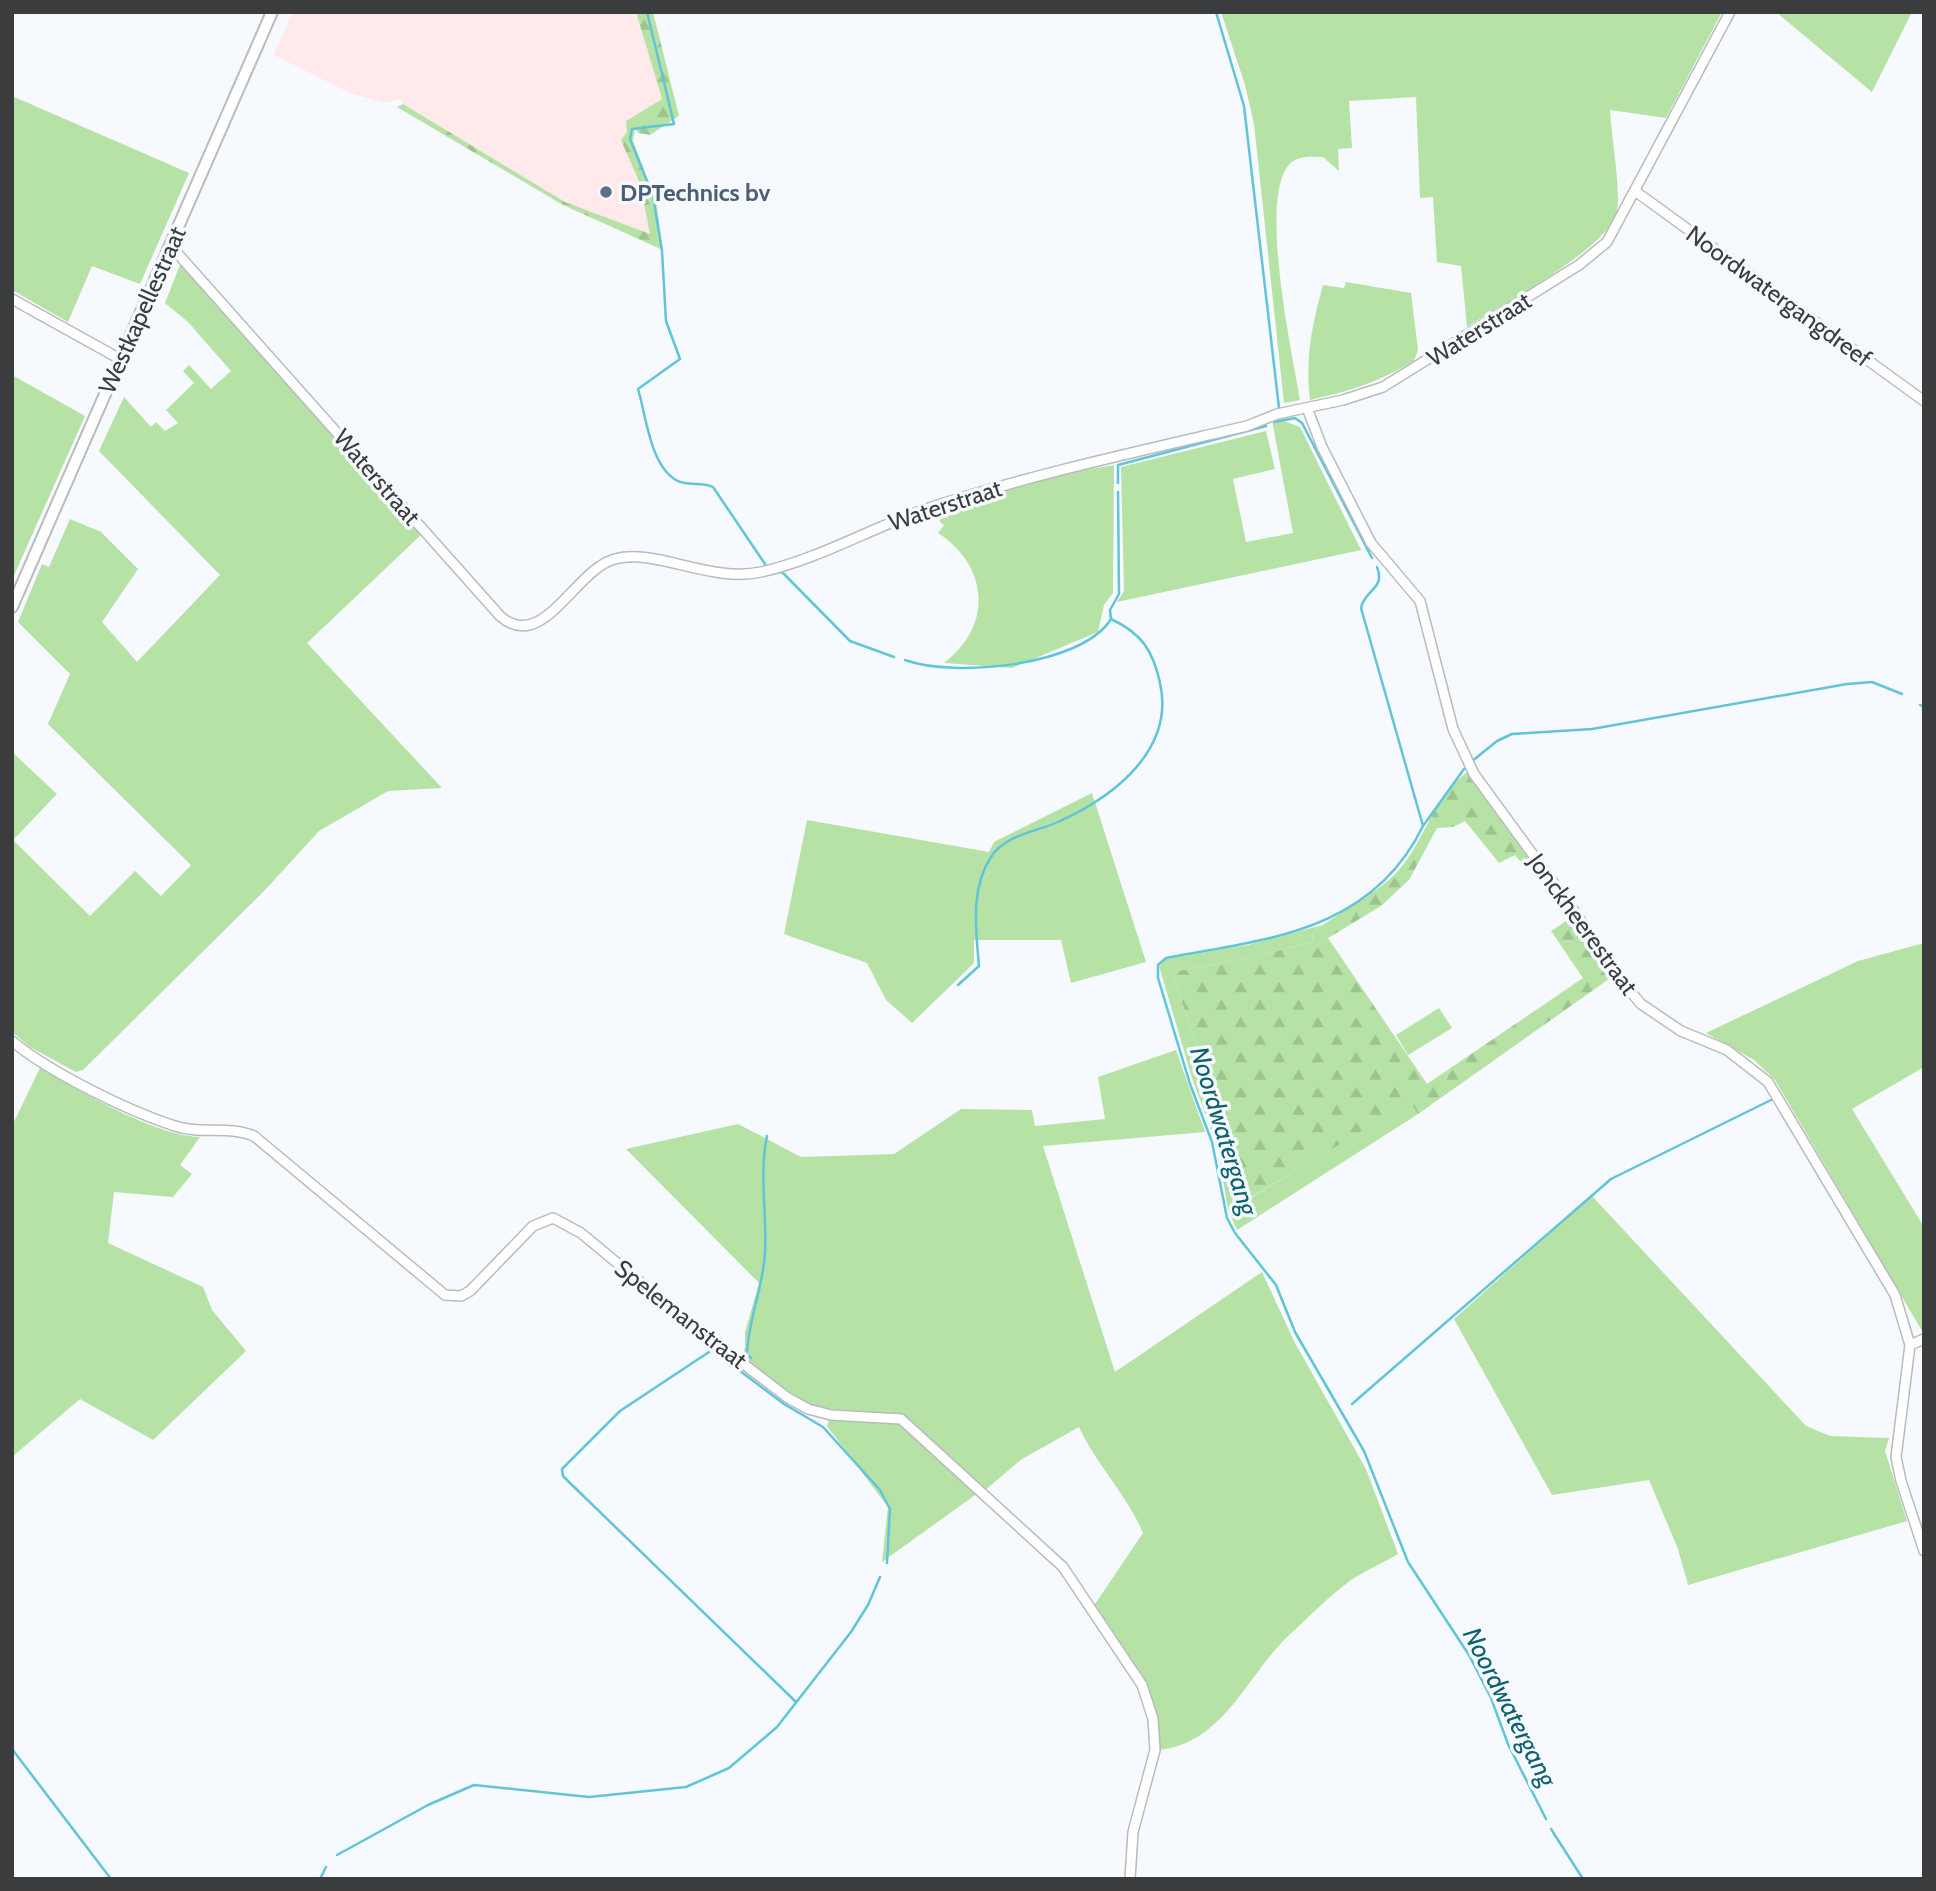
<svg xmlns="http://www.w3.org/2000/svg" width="1936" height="1891" viewBox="0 0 1936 1891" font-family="Cabin,sans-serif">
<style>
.commercial{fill:#ffe9ea}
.grass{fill:#b6e3a5}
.forest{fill:url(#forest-firs)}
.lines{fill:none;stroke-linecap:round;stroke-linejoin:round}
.stream{stroke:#61c5d9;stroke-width:2.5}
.minor-casing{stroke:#b9bbbf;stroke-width:12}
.tertiary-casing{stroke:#b9bbbf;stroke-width:14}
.minor{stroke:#fff;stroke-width:9}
.tertiary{stroke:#fff;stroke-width:10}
.service-dot{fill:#5c6f8a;stroke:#f6f9fd;stroke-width:2.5}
.labels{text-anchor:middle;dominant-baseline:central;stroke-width:7;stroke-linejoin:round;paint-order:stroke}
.service-label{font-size:24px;font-weight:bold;fill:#4e5e75;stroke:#f6f9fd;text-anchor:start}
.street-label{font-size:24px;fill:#3b3c3d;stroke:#f6f9fd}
.water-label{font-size:26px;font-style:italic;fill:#0e6270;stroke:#f6f9fd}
</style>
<defs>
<pattern id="forest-firs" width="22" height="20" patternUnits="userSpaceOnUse" patternTransform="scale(1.75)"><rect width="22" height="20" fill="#b6e3a5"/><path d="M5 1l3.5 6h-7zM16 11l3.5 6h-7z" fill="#9dc48f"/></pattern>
</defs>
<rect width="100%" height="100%" fill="#f6f9fd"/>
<path class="commercial" d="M293 12H636L662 99 626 121 627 132 621 140 640 184 651 235 565 202 403 104 400 99 384 103 348 92 274 55Z"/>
<path class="grass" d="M1221 12H1722L1666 118 1610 110C1611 134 1621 190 1617 211 1612 246 1498 307 1467 327L1461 266 1437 262 1433 197 1420 198 1416 97 1349 101 1352 148 1338 149 1339 171 1323 157C1313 157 1301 155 1292 162 1256 190 1293 357 1300 400L1284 403 1254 124 1245 85Z
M1776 12H1912L1872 92Z
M12 96 189 173 140 284 92 266 68 322 12 290Z
M180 265 424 532 307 643 442 788 388 791 319 831 265 890 83 1070 76 1072 30 1047 12 1032V752L57 794 13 840 90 916 135 871 161 896 191 865 48 724 70 674 18 622 42 564 49 567 70 519 101 532 138 569 102 622 137 662 220 575 99 451 124 397 151 427 156 422 165 431 178 423 166 410 194 383 183 371 189 365 211 389 231 371 188 322 165 303Z
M1346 282 1411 293 1418 350 1414 361C1378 382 1351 391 1310 400 1305 358 1312 325 1323 285L1344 288Z
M12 375 85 416 12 580Z
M1278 419 1300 427 1361 550 1117 602 1124 591 1121 467 1266 431 1275 469 1233 479 1246 542 1293 533 1272 420Z
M1114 465 1113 593 1104 605 1098 632 1012 668 944 663C993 626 989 566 938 533L944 525 940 522 938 507 1056 475Z
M1092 793 1146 962 1071 983 1061 940H974V963L912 1023 886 1000 867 963 784 934 807 820 989 852 994 842Z
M1322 925 1313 933 1312 942 1250 958 1172 972 1227 1137 1241 1204 1410 1101 1418 1114 1237 1230 1228 1210 1218 1148 1192 1078 1159 966 1166 959 1247 945Z
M1924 943V1067L1852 1109 1924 1227 1922 1331 1775 1080 1754 1060 1706 1033 1858 961Z
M1439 1008 1452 1028 1408 1055 1396 1035Z
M1176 1050 1205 1132 1043 1146 1115 1372 1262 1272 1295 1343 1366 1469 1398 1554C1383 1563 1366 1570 1351 1580 1329 1596 1308 1618 1287 1637 1247 1676 1222 1745 1158 1750L1152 1706 1093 1607 1143 1533C1126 1493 1097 1466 1079 1427L1022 1459 984 1491 905 1417 832 1413 797 1401 740 1357 745 1348V1332L759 1283 626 1149 738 1124 801 1157 894 1154 961 1109 1032 1110 1035 1126 1105 1119 1098 1077Z
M40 1068C80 1091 155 1136 200 1137L180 1165 192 1174 173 1197 114 1192 108 1243 203 1287 212 1310 246 1351 153 1440 80 1399 12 1457V1126Z
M1592 1196 1806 1426 1830 1436 1889 1438 1885 1451 1907 1521 1688 1585 1678 1549 1649 1480 1552 1495 1454 1319Z
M830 1417 896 1422 978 1493 882 1562 888 1507 827 1426Z"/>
<path class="forest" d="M636 12H653L679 116 650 135 639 133 635 129 633 141 656 201 663 250 563 205 397 107 403 104 565 202 650 234 640 184 621 140 627 132 626 121 662 99Z
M1469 771 1535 861 1525 867 1515 855 1499 863 1465 821 1453 827 1437 828 1409 880 1381 906 1328 938 1427 1084 1583 978 1551 931 1569 919 1609 979 1418 1114 1410 1102 1240 1204 1227 1137 1172 972 1249 958 1312 942 1313 933C1340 910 1372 898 1397 872 1425 842 1433 795 1469 771Z"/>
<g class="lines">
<path class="stream" d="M647 12 674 124 632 129 630 139 653 196 662 251 666 321 680 359 638 389C646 415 650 465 676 480 687 487 702 481 713 487L765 564
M1216 12 1244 106 1279 408
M1274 422 1295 418 1302 423 1372 558
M1118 483V465L1266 426
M1377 567C1386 589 1364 590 1361 608L1423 826C1372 931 1269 939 1166 958L1158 965V978L1190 1084 1212 1142 1227 1218 1235 1233 1276 1285 1295 1332 1364 1451 1408 1562 1469 1655 1491 1698 1508 1744 1546 1819
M768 573 782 572 850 641 894 657
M905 660C954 678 1082 666 1111 619L1110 610 1119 594 1118 492
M1920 705 1924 707
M1471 762 1497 741 1512 734 1592 729 1847 684 1872 682 1902 694
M1423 826 1464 769
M958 985 979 966C976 930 970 889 991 857 1005 834 1038 832 1060 821 1115 796 1175 749 1160 683 1153 650 1141 633 1111 619
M751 1358 747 1354C748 1319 764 1286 765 1251 767 1212 759 1175 767 1136
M1352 1404 1611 1179 1771 1100
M795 1701 570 1483 563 1476 562 1469 620 1411 712 1350 784 1404 823 1427 880 1490 890 1509 887 1563
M12 1749 111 1879
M1551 1829 1583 1879
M337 1855 428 1805 474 1785 589 1797 686 1787 729 1768 777 1727 851 1632 868 1605 880 1577
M320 1879 326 1867"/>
<defs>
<path id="minor" d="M1635 191 1924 401
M167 249 178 254 500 616C543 654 575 569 615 559 655 548 711 583 761 572 819 559 873 527 929 508 1033 474 1140 451 1247 426L1277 414 1343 400 1383 387 1579 265 1607 242 1730 12
M12 299 120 359
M1307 408 1322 447 1371 543 1420 601 1453 729 1474 774 1577 915 1616 974 1641 1004 1681 1031 1727 1050 1768 1082 1895 1295 1910 1345 1896 1457 1901 1481 1924 1551
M12 1041C49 1072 128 1111 175 1126 201 1135 228 1125 254 1136L445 1295 461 1296 470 1291 533 1226 553 1218 581 1233 681 1316 788 1398 808 1409 831 1415 901 1419 1063 1567 1142 1685 1153 1719 1155 1750 1133 1832 1130 1879
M1910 1345 1924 1339"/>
<path id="tertiary" d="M12 607 272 12"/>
</defs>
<use href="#minor" class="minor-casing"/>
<use href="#tertiary" class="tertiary-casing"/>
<use href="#minor" class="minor"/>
<use href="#tertiary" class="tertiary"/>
</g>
<circle class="service-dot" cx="606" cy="192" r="7"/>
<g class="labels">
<g class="service-label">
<text x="620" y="192">DPTechnics bv</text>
</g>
<g class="street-label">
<text transform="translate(1779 296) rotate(36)">Noordwatergangdreef</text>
<text transform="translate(142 310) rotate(-66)">Westkapellestraat</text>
<text transform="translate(1479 329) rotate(-32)">Waterstraat</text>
<text transform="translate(377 477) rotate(49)">Waterstraat</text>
<text transform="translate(945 505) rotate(-18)">Waterstraat</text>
<text transform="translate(1583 924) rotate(54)">Jonckheerestraat</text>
<text transform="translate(681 1314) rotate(38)">Spelemanstraat</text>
</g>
<g class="water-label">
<text transform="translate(1224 1131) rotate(73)">Noordwatergang</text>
<text transform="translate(1510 1707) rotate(63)">Noordwatergang</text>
</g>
</g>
<rect width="1936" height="1891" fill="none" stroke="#3b3c3d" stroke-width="28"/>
</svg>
